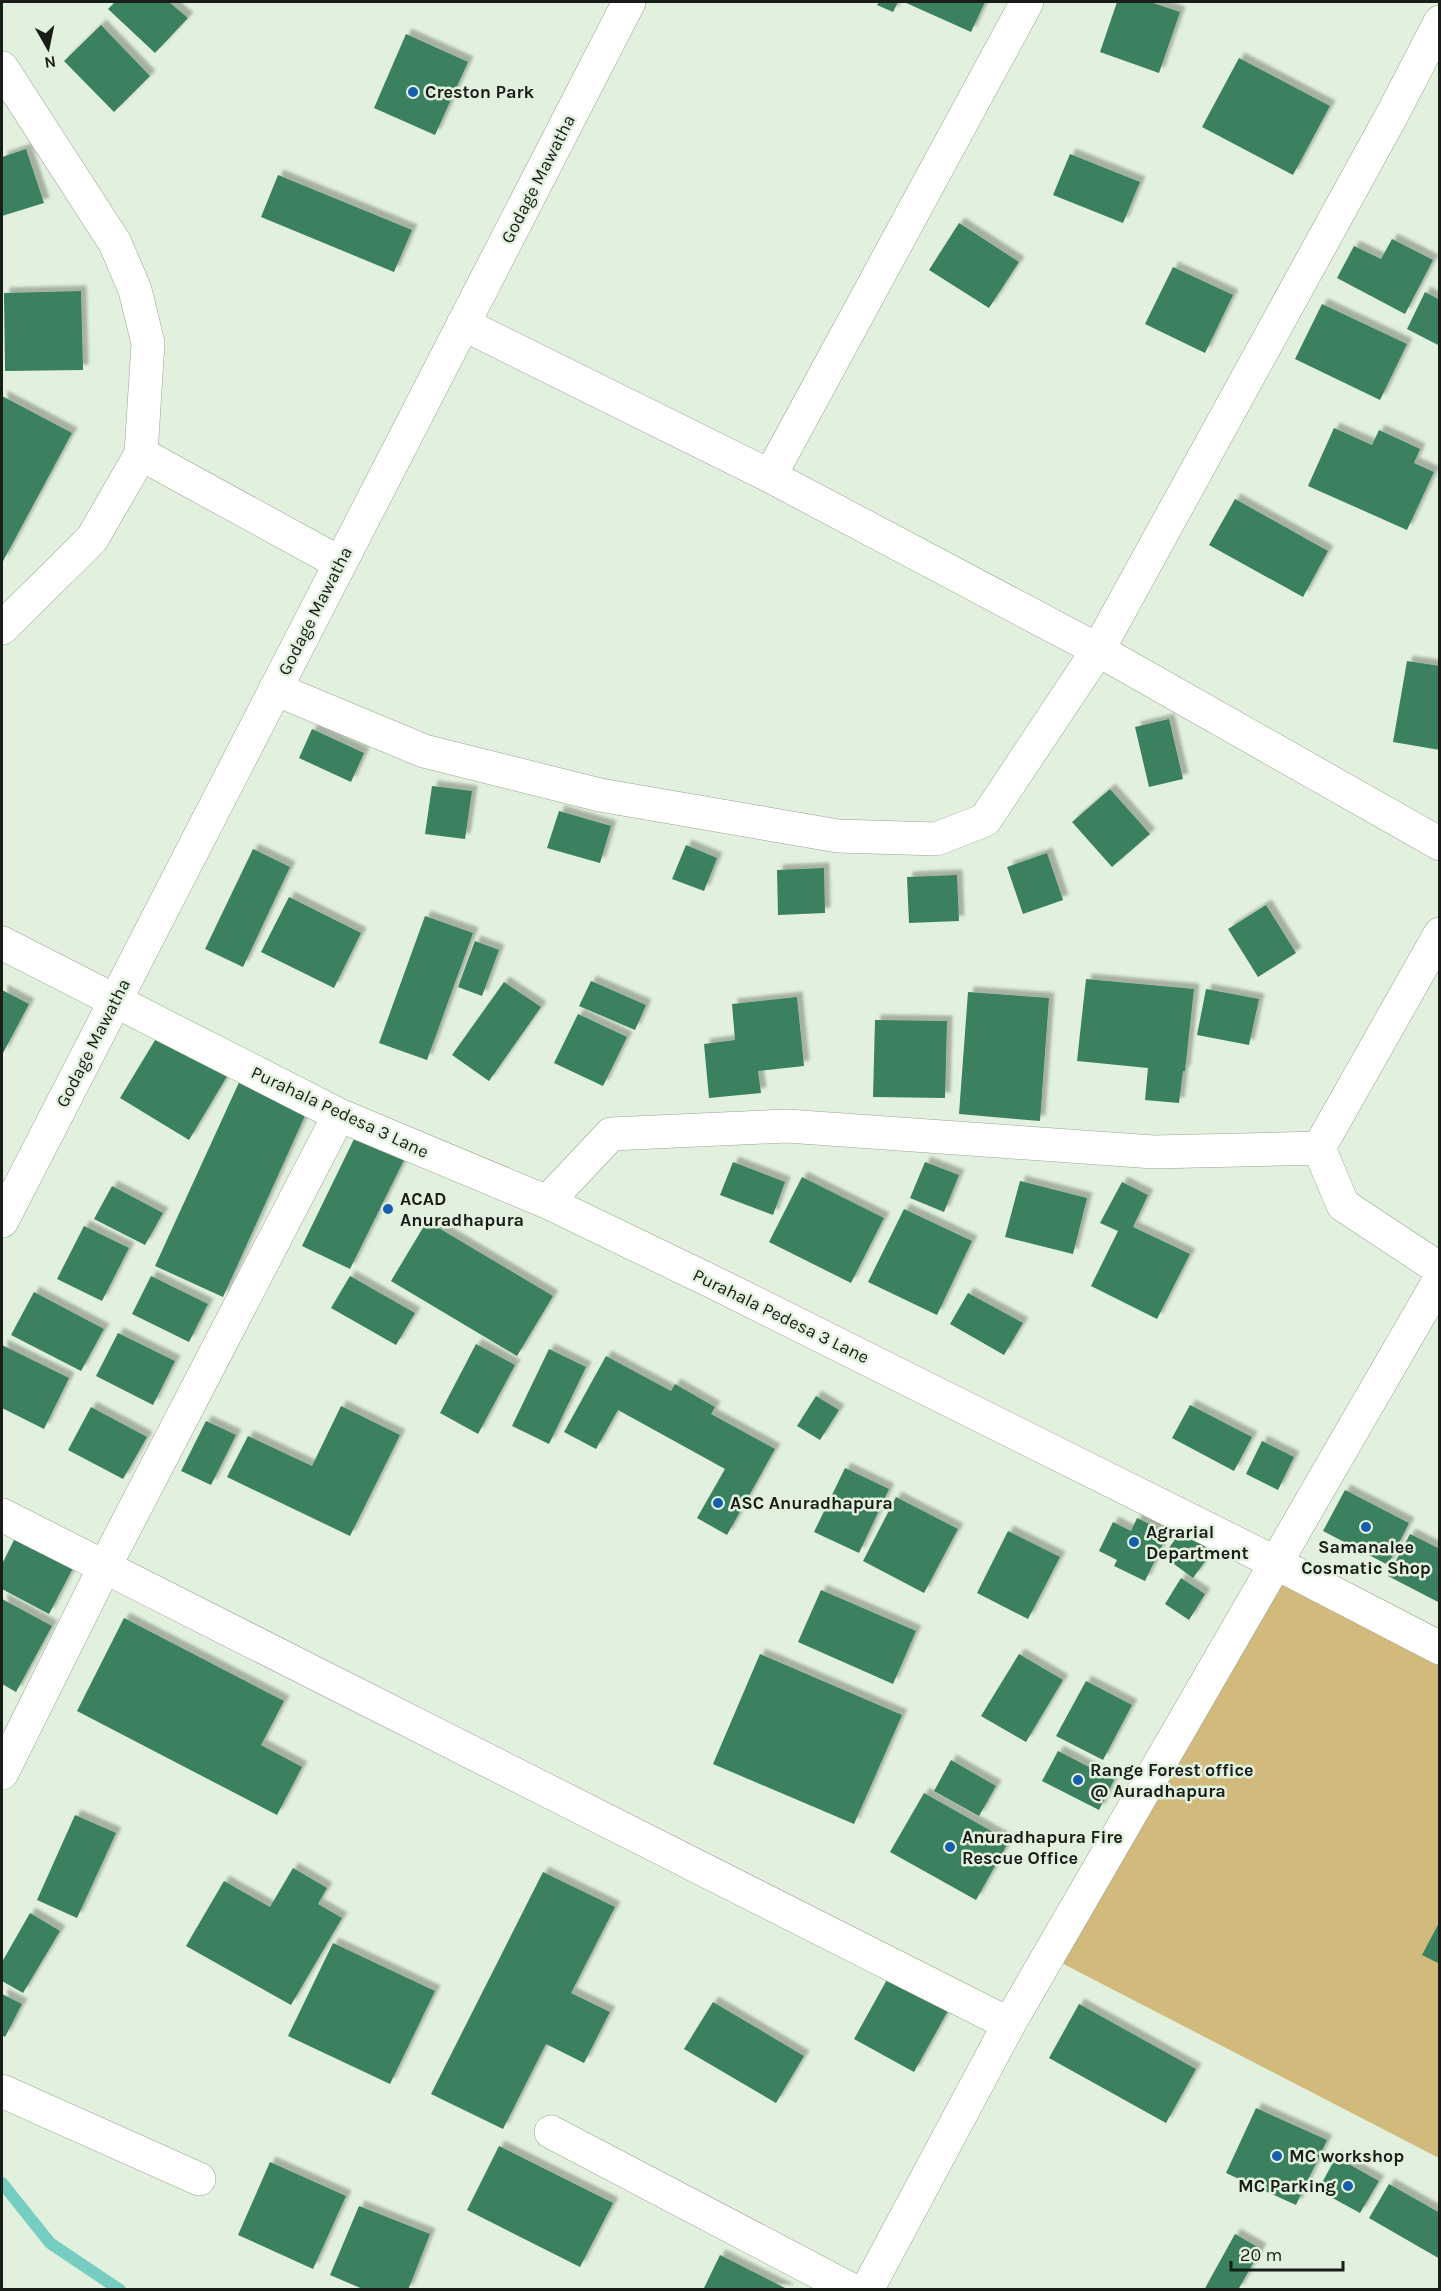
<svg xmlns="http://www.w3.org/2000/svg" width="1441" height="2291" viewBox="0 0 1441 2291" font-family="Karla,sans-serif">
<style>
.green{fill:#d1ba7b}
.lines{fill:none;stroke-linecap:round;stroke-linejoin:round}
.stream{stroke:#76cec2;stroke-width:12}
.building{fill:#3b805f;filter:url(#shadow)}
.minor-casing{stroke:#96a491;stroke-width:34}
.minor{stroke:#fff;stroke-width:33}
.poi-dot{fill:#175ead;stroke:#e2f1dd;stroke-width:2}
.labels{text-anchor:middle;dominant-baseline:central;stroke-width:5;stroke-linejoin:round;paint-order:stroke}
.poi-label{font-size:18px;font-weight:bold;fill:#181e17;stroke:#e2f1dd;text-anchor:start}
.street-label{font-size:18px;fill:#181e17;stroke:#e2f1dd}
</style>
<defs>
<filter id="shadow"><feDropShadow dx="5.5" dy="-5.5" stdDeviation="1.5" flood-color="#0004"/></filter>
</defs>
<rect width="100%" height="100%" fill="#e2f1dd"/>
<path class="green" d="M1274 1562 1439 1648V2158L1048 1956Z"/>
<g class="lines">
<path class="stream" d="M2 2183 50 2243 120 2290"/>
</g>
<path class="building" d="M115 2H169L188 18 155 53 108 9Z
M879 2H898L893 12 877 5Z
M904 2H985L971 32Z
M1117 2H1150L1180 12 1159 73 1100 52Z
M101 25 150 76 114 112 64 61Z
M406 34 468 62 435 135 374 108Z
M1239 58 1330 106 1293 175 1202 127Z
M26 149 44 203 2 216V157Z
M1070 154 1140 182 1123 223 1053 195Z
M278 175 412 230 394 272 261 217Z
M959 223 1019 262 989 308 929 270Z
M1392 239 1433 260 1405 314 1337 278 1354 246 1381 259Z
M1173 267 1233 295 1205 353 1145 324Z
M81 291 83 370 5 371 4 293Z
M1425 292 1440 300V346L1407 329Z
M1322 304 1407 344 1380 400 1295 359Z
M2 396 72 433 2 563Z
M1334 428 1372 445 1379 430 1420 449 1414 463 1434 472 1407 530 1308 486Z
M1235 499 1328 551 1303 597 1209 545Z
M1407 661 1440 666V750L1393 742Z
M1169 719 1183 779 1149 787 1135 727Z
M312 729 364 753 351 782 299 758Z
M432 786 472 791 465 839 425 834Z
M1110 789 1150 834 1112 867 1072 822Z
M559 811 611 826 600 863 547 848Z
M686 845 717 858 704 891 672 879Z
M253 849 290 867 243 967 205 949Z
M1047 853 1063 900 1023 914 1007 867Z
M824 868 825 913 778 915 777 870Z
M957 875 959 921 909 923 907 877Z
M289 897 361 933 334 988 261 952Z
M1266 905 1296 953 1258 977 1228 929Z
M425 916 473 933 427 1060 379 1043Z
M475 941 499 950 482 996 458 987Z
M1086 979 1194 989 1185 1071H1183L1179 1103 1145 1100 1148 1068 1077 1061Z
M591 981 646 1005 635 1030 579 1006Z
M504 982 541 1007 489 1081 452 1055Z
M1206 989 1259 999 1249 1045 1197 1035Z
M2 990 29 1004 2 1055Z
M968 992 1049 998 1040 1121 959 1114Z
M797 997 804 1066 758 1071 761 1093 709 1098 704 1044 735 1040 732 1004Z
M578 1014 627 1037 603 1086 554 1063Z
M875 1020 947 1021 945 1098 873 1097Z
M160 1032 229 1073 189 1140 120 1098Z
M241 1078 308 1109 223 1297 155 1266Z
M355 1137 404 1160 350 1269 302 1246Z
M733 1162 785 1182 773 1215 720 1195Z
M925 1162 959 1175 944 1212 910 1198Z
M802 1177 884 1218 851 1283 769 1242Z
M1020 1181 1087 1198 1073 1254 1005 1237Z
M1122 1182 1148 1195 1133 1227 1190 1254 1157 1319 1091 1286 1118 1231 1100 1223Z
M112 1186 163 1213 145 1245 94 1219Z
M904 1209 972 1241 937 1315 868 1282Z
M427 1221 553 1296 517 1356 391 1281Z
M84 1226 129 1248 102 1301 57 1279Z
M151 1276 208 1304 189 1342 132 1314Z
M350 1276 415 1313 396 1345 331 1308Z
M34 1292 104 1329 81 1371 11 1335Z
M968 1293 1023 1323 1004 1355 950 1324Z
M118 1333 175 1361 153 1405 96 1376Z
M476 1344 515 1365 478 1434 440 1413Z
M2 1345 69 1378 44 1429 2 1408Z
M549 1349 586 1367 549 1444 512 1426Z
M606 1356 671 1391 675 1384 715 1407 711 1414 775 1449 727 1535 697 1518 725 1469 618 1410 596 1449 564 1432Z
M816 1396 839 1410 820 1440 797 1426Z
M1190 1405 1252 1437 1234 1471 1172 1438Z
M341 1406 400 1435 350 1536 227 1477 248 1436 312 1466Z
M91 1407 147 1437 123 1479 68 1450Z
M206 1421 236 1435 211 1485 181 1471Z
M1262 1441 1294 1457 1278 1490 1246 1474Z
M845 1468 889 1489 859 1553 814 1532Z
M1345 1490 1409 1523 1388 1565 1323 1531Z
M896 1497 958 1529 924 1593 863 1561Z
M1137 1518 1168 1533 1145 1581 1114 1566 1117 1560 1099 1551 1113 1522 1131 1531Z
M1182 1530 1212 1552 1193 1578 1163 1556Z
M1008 1531 1060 1557 1028 1619 977 1593Z
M1410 1534 1440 1549V1603L1388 1576Z
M16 1536 74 1566 49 1614 2 1589V1564Z
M1181 1578 1205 1594 1189 1620 1165 1604Z
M821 1590 916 1631 893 1684 798 1642Z
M2 1599 52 1626 16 1692 2 1684Z
M124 1618 284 1701 261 1745 302 1767 277 1815 77 1711Z
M760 1654 902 1715 854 1824 713 1764Z
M1019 1654 1063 1680 1026 1742 981 1716Z
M1086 1681 1132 1705 1103 1760 1056 1736Z
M1058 1751 1114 1780 1099 1810 1042 1781Z
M951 1760 996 1786 979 1816 934 1791Z
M924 1793 1009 1841 976 1900 890 1852Z
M75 1815 116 1833 77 1918 37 1900Z
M293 1868 327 1888 318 1904 342 1918 291 2005 186 1946 224 1881 270 1907Z
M543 1872 615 1907 571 1993 610 2012 584 2063 546 2044 503 2129 431 2094Z
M30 1913 60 1931 23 1993 2 1981V1962Z
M1440 1921V1964L1422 1955Z
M333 1943 435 1991 390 2084 288 2036Z
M889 1976 949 2009 914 2072 854 2039Z
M2 1994 22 2004 5 2037 2 2035Z
M713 2002 804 2056 776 2103 684 2049Z
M1079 2004 1196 2069 1166 2123 1049 2058Z
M1256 2108 1327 2140 1296 2205 1226 2173Z
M499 2146 613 2203 580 2267 467 2210Z
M1336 2157 1379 2181 1360 2213 1318 2190Z
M270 2162 346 2196 313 2269 238 2235Z
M1389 2184 1440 2213V2259L1369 2218Z
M359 2206 430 2234 408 2290H365L330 2275Z
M1235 2234 1261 2249 1238 2290H1204Z
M720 2255 789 2290H703Z"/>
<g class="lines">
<defs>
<path id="minor" d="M2 68 115 243 135 290 148 343 141 454 92 539 2 628
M463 324 770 476 1098 650 1440 844
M141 454 340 563
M770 476 1027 2
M275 689 424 751 600 795 838 836 936 839 985 820 1098 650 1393 113 1440 22
M1440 934 1319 1148 1343 1205 1440 1269
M2 943 339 1115 547 1202 719 1285 1274 1562 1440 1648
M547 1202 611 1134 787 1126 1154 1152 1319 1148
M2 1221 629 2
M2 1515 1009 2024
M2 1773 105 1566 339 1115
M2 2091 199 2179
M551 2132 852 2290
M867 2290 1009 2024 1440 1279"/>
</defs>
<use href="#minor" class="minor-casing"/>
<use href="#minor" class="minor"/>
</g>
<g class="poi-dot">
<circle cx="413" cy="92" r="6"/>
<circle cx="388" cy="1209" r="6"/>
<circle cx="718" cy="1503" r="6"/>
<circle cx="1366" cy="1527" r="6"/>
<circle cx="1134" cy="1542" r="6"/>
<circle cx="1078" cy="1780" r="6"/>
<circle cx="950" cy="1847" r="6"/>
<circle cx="1277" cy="2156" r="6"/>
<circle cx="1348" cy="2186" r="6"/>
</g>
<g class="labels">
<g class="poi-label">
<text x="425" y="92">Creston Park</text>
<text x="400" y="1199">ACAD<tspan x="400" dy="21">Anuradhapura</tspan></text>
<text x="730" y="1503">ASC Anuradhapura</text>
<text x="1146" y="1532">Agrarial<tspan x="1146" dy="21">Department</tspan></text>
<text x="1366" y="1547" text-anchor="middle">Samanalee<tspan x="1366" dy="21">Cosmatic Shop</tspan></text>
<text x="1090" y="1770">Range Forest office<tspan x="1090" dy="21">@ Auradhapura</tspan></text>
<text x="962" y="1837">Anuradhapura Fire<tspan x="962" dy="21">Rescue Office</tspan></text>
<text x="1289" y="2156">MC workshop</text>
<text x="1336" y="2186" text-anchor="end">MC Parking</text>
</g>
<g class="street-label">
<text transform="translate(538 179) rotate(-63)">Godage Mawatha</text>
<text transform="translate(315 611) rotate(-63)">Godage Mawatha</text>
<text transform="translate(93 1043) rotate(-63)">Godage Mawatha</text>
<text transform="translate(340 1112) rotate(25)">Purahala Pedesa 3 Lane</text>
<text transform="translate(781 1316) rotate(26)">Purahala Pedesa 3 Lane</text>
</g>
</g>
<rect width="1441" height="2291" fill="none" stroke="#181e17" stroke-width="6"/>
<g transform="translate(48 48) rotate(171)" stroke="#e2f1dd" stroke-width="4.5" paint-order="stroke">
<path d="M0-4.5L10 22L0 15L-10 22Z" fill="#181e17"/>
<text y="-9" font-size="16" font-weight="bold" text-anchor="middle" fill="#181e17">N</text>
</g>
<path d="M1231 2261v9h112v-9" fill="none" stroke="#181e17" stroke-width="3"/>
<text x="1240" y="2261" font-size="18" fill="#181e17" stroke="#e2f1dd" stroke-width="4.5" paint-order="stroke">20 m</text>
</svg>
